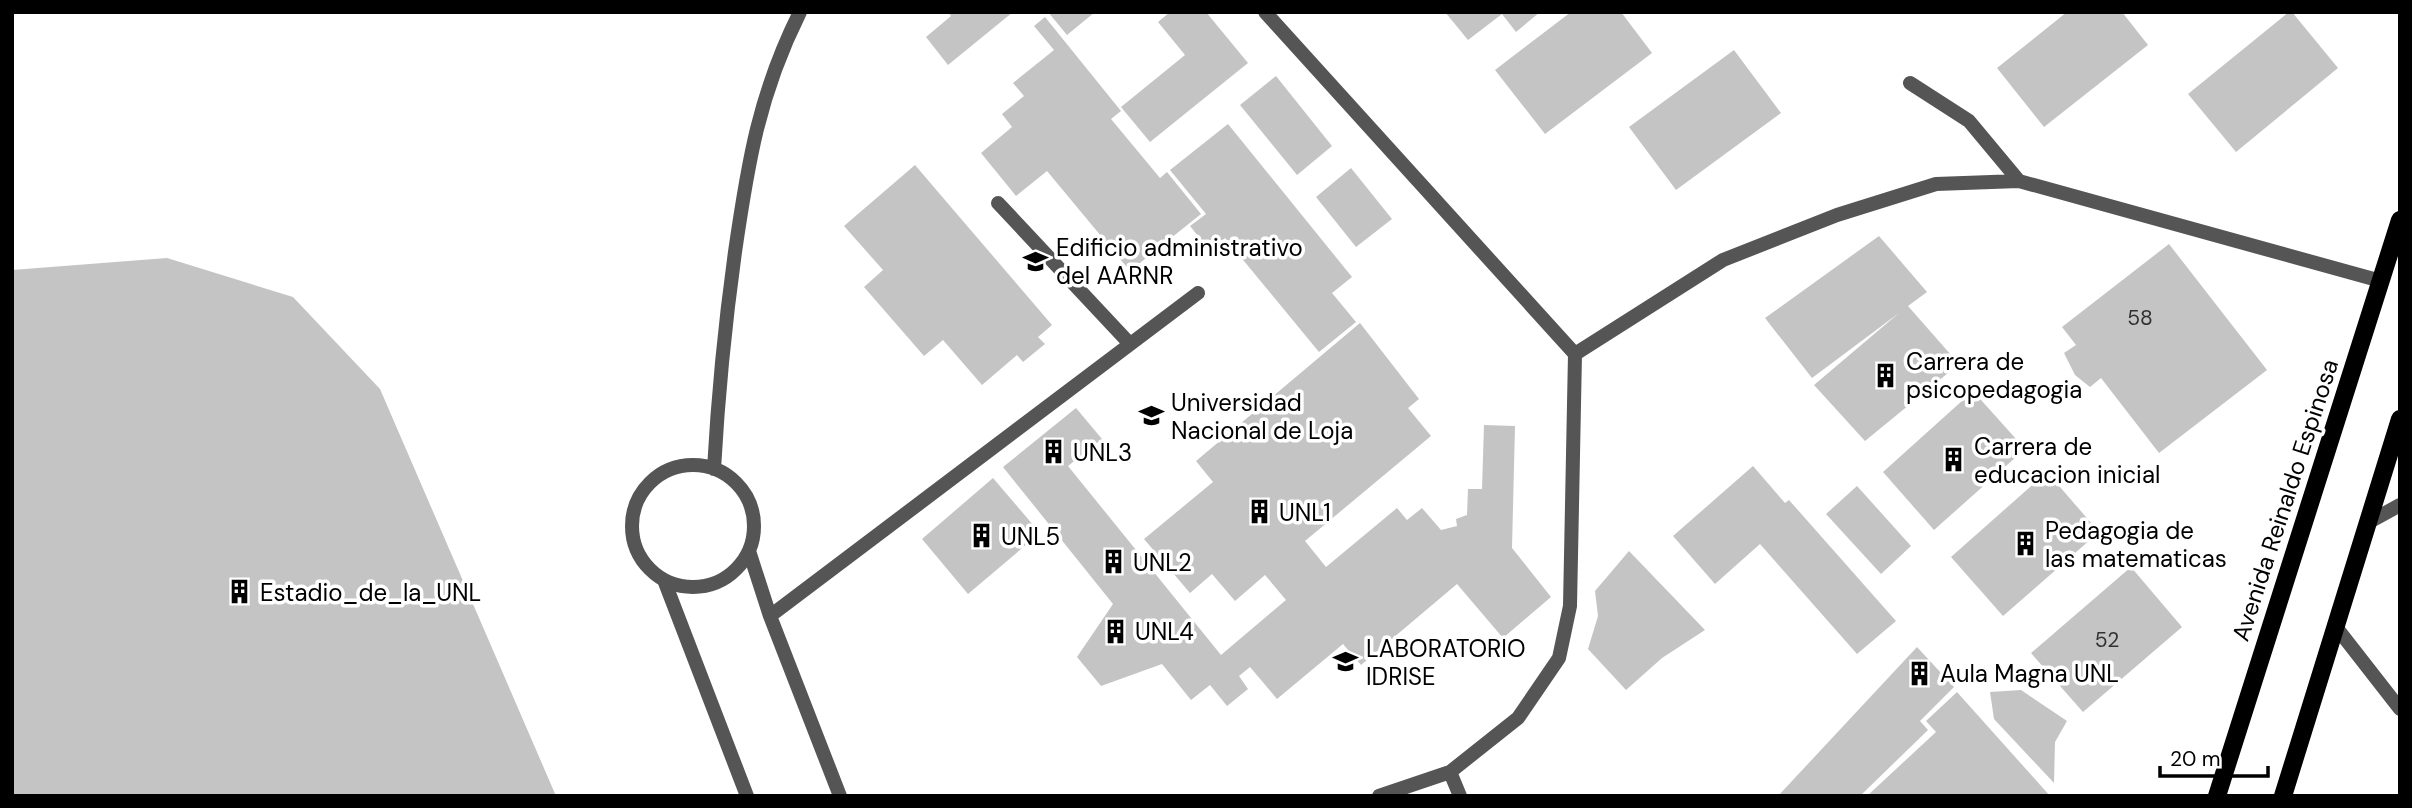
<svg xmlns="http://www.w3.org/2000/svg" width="2412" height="808" viewBox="0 0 2412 808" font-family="'DM Sans',sans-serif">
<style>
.building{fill:#c4c4c4}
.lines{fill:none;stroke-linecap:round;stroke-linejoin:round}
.service{stroke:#555;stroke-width:14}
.minor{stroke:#555;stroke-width:14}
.tertiary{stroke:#555;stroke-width:14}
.primary{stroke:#000;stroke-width:18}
.labels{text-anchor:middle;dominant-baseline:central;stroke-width:7;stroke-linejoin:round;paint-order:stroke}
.number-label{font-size:21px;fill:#313131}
.poi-label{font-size:24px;fill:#000;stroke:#fff;text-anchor:start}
.street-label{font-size:24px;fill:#000;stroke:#fff}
</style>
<rect width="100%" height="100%" fill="#fff"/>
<path class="building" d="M948 12H1013L948 65 926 37 951 16Z
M1048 12H1095L1067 35Z
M1170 12H1206L1248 63 1150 142 1121 107 1185 55 1158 22Z
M1445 12H1540L1516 32 1502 14 1468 40Z
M1571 12H1621L1652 53 1545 134 1495 70Z
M2067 12H2122L2148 45 2044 127 1997 68Z
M2289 12H2292L2338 68 2236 152 2188 94Z
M1045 17 1121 111 1111 119 1160 178 1167 172 1201 214 1130 271 1047 171 1016 196 981 153 1012 127 1002 114 1024 96 1013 83 1054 50 1034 26Z
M1734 50 1781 113 1676 190 1629 127Z
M1276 76 1332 146 1297 175 1240 105Z
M1228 124 1352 277 1332 293 1356 322 1319 352 1225 238 1210 251 1190 226 1206 214 1170 170Z
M915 165 1052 325 1038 337 1045 344 1023 362 1017 355 982 385 943 340 924 356 864 287 883 270 844 226Z
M1351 168 1392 219 1356 247 1316 197Z
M1879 236 1927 292 1908 306 1959 364 1865 441 1814 385 1899 313 1812 378 1765 318Z
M2169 244 2267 370 2159 453 2101 378 2090 387 2075 375 2064 353 2076 345 2062 327Z
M167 258 293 297 380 389 556 796H12V270Z
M1360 323 1419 399 1408 408 1431 436 1305 541 1326 567 1397 508 1407 520 1422 508 1441 530 1457 526 1456 519 1467 515 1468 489H1482L1484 425 1515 426 1512 548 1551 597 1503 638 1457 584 1361 665 1343 644 1277 699 1250 667 1239 676 1248 689 1227 706 1210 685 1191 700 1162 664 1101 686 1077 657 1113 604 1003 467 1076 408 1102 439 1068 466 1221 655 1286 600 1265 575 1235 601 1212 574 1190 593 1144 539 1213 482 1196 461Z
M1973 391 2025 449 1934 530 1883 472Z
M1753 466 1785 503 1789 500 1896 621 1857 654 1760 544 1715 584 1673 536Z
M2047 472 2099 532 2003 616 1951 557Z
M993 478 1040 533 968 594 922 539Z
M1857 486 1911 546 1881 574 1826 514Z
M1629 551 1705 630 1662 658 1626 690 1588 649 1598 616 1595 591Z
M2131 567 2182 627 2083 712 2031 653Z
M1917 647 1954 687 1920 721 1928 730 1860 796H1778Z
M2021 690 2067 721 2055 742 2054 783 1994 719 1990 692Z
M1957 692 2050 796H1867L1936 732 1926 721Z"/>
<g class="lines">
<path class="service" d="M1265 12 1575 354 1570 606 1559 658 1518 718 1450 772 1379 796
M1910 83 1969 121 2019 181
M998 203 1130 344
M1575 354 1723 260 1837 215 1936 184 2019 181 2381 281
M632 526a61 61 0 1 1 122 0a61 61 0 1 1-122 0Z
M714 469C718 396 725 324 735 252 748 162 759 94 800 12
M749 551 770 616 840 796
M664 580 747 796
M770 616 1198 293
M1450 772 1460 796"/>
<path class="minor" d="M2336 627 2400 709"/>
<path class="tertiary" d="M2369 522 2400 505"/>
<path class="primary" d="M2217 796 2400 220
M2283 796 2400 419"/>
</g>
<defs>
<symbol id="school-bare" viewBox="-9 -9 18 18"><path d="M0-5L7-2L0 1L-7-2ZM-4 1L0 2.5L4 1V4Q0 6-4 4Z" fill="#000" stroke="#fff" stroke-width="2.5" paint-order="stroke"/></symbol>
<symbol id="building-bare" viewBox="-9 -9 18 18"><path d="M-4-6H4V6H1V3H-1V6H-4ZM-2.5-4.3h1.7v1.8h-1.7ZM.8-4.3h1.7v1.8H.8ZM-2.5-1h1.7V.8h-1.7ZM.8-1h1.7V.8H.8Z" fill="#000" stroke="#fff" stroke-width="2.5" paint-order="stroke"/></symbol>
<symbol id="university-bare" viewBox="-9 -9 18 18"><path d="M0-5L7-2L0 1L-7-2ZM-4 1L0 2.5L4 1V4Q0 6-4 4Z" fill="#000" stroke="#fff" stroke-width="2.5" paint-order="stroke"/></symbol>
</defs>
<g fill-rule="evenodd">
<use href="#school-bare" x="1018" y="244" width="35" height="35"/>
<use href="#building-bare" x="1868" y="358" width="35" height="35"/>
<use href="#university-bare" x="1134" y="398" width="35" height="35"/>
<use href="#building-bare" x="1036" y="434" width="35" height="35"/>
<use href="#building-bare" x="1936" y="442" width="35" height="35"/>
<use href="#building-bare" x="1242" y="494" width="35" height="35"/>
<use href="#building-bare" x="964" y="518" width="35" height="35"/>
<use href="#building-bare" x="2008" y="526" width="35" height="35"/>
<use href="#building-bare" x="1096" y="544" width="35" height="35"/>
<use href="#building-bare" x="222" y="574" width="35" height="35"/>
<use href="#building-bare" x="1098" y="614" width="35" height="35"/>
<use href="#university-bare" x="1328" y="644" width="35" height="35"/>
<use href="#building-bare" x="1902" y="656" width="35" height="35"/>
</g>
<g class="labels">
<g class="number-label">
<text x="2140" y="318">58</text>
<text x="2107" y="640">52</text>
</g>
<g class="poi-label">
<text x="1056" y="247">Edificio administrativo<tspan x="1056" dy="28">del AARNR</tspan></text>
<text x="1906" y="361">Carrera de<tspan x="1906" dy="28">psicopedagogia</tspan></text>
<text x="1171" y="402">Universidad<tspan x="1171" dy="28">Nacional de Loja</tspan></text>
<text x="1974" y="446">Carrera de<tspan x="1974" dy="28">educacion inicial</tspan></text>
<text x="1073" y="452">UNL3</text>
<text x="1279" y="512">UNL1</text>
<text x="2045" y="530">Pedagogia de<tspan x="2045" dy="28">las matematicas</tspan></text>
<text x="1001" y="536">UNL5</text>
<text x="1133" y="562">UNL2</text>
<text x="260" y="592">Estadio_de_la_UNL</text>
<text x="1135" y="631">UNL4</text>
<text x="1366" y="648">LABORATORIO<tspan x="1366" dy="28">IDRISE</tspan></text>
<text x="1940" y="673">Aula Magna UNL</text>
</g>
<g class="street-label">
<text transform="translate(2285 500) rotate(-72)">Avenida Reinaldo Espinosa</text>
</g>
</g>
<rect width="2412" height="808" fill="none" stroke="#000000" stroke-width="28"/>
<path d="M2160 766v10h108v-10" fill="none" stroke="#000000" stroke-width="3.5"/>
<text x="2170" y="766" font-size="21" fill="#000000" stroke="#ffffff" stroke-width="5" paint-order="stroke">20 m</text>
</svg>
